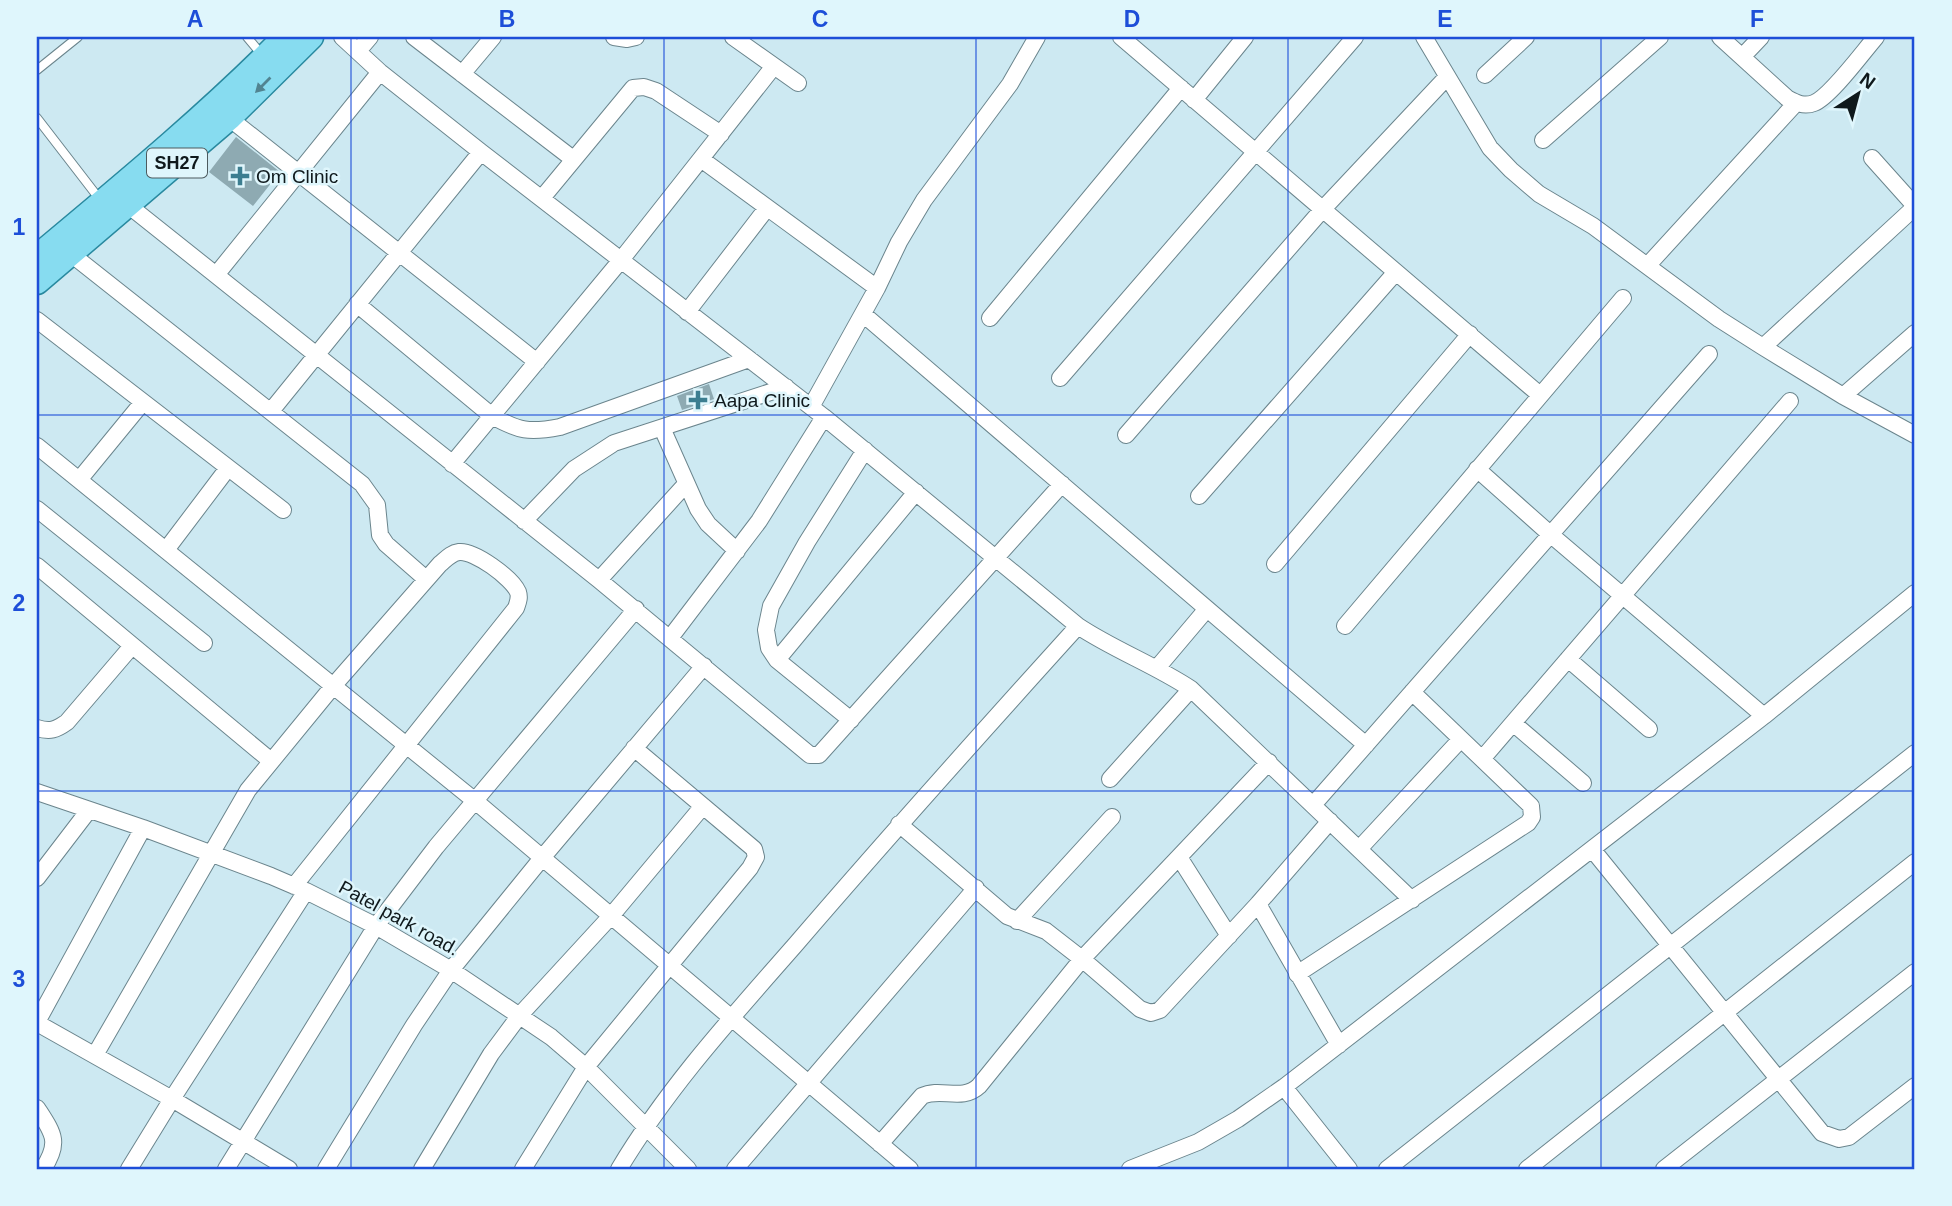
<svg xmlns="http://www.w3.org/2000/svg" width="1952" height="1206" viewBox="0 0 1952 1206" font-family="Arial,sans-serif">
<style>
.building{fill:#8eaab2}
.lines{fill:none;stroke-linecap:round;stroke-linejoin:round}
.service-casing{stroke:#6b858d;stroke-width:10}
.minor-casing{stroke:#6b858d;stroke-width:18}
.primary-casing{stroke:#29899f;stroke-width:27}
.service{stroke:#fff;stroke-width:8}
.minor{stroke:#fff;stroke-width:16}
.primary{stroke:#87dcf0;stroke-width:24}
.oneway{fill:#518491}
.grid{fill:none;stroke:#1d4ed8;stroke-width:2;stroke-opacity:0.55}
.poi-dot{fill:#3c7e90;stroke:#dff6fc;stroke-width:2.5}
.labels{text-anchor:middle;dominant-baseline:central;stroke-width:5;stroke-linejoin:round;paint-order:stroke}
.shield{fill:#dff6fc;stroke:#4d5b5f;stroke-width:2}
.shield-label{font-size:18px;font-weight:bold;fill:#0f191c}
.poi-label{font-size:19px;fill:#0f191c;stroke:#dff6fc;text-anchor:start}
.street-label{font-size:19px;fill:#0f191c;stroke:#dff6fc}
.neatline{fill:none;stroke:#1d4ed8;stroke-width:2.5}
.grid-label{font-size:23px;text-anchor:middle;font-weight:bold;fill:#1d4ed8}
</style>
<rect width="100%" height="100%" fill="#cde9f2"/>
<path class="building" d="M236 137 280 172 253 206 209 172Z
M709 384 714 399 682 410 677 396Z"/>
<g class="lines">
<defs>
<path id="service" d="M247 37 263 56
M37 70 78 37
M37 118 101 201"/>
<path id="minor" d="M342 37 380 72 481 152 824 417 1078 626C1114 650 1155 665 1191 689L1412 900
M414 37 573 159
M614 37 627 39 636 37
M733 37 798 83
M1121 37 1540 395
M1424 37 1490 148 1511 170 1539 194 1593 226 1719 319 1763 347 1843 396 1915 435
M1720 37 1787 98C1796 103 1804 107 1814 103 1830 97 1863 52 1876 37
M358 51 370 37
M1742 57 1761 37
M462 74 493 37
M1485 75 1526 37
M1194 100 1245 37
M229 118 537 362
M1543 140 1660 37
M1872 158 1915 206
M701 159 877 288
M542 198 633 88 644 87 656 91 721 134
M128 205 599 580 810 755H819L1062 484
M71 254 362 484 377 505 380 535 386 544 426 579
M1648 265 1796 103
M216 275 380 72
M357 304 492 416C519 431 529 433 560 427L749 359
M687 312 767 208
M863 314 1366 745
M990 318 1181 88
M37 320 283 510
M1763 347 1915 207
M1060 378 1355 37
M1843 396 1915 333
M811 407 877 288 899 242 924 200 1010 84 1037 37
M271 411 481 152
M662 428 698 509 708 524 737 551
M1126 435 1322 210 1447 77
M37 446 474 800 910 1169
M452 464 621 260 774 66
M1477 469 1550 534 1764 716
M79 480 143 402
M1199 496 1396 272
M37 509 204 643
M524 521 574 469 614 443 786 387
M166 550 228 468
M1275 564 1470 334
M37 566 271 761
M599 580 685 485
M1345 626 1623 298
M670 638 759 521 824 417
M1568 659 1649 729
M777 660 916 492
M1157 668 1206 610
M851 720 777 660 769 648 766 630 771 606 807 542 865 450
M1513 723 1583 783
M37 728C50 732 56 730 67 722L132 646
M1482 759 1790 401
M1110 779 1191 689
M37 792 143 828 271 876 306 891 376 926 451 970 551 1037 586 1067 688 1169
M1313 805 1709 354
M899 824 1007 916 1046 931 1082 959 1140 1009 1151 1013 1160 1010 1258 904 1330 821
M1359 849 1461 739
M1592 849 1822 1133 1839 1139 1849 1137 1915 1086
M1179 857 1229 936
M37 878 89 810
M1258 904 1339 1045
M1017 921 1112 817
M1297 974 1528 823 1532 817 1531 806 1412 692
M37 1022 143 828
M37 1023 172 1099 289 1169
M95 1055 248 790 334 685 440 564C446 559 451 553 459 552 474 550 512 578 518 592 520 598 518 602 516 608L294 886
M1284 1087 1349 1169
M37 1108C53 1133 61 1142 43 1169
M880 1144 922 1096C941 1087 962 1102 979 1086L1082 959 1269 762
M129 1169 172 1099 306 891
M226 1169 376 926 436 847 636 609
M326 1169 414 1025 451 970 542 858 704 666
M422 1169 491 1054 520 1015 611 916 703 806
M523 1169 586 1067 750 868 756 857 754 849 634 748
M619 1169C668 1087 733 1016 796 944 888 837 983 731 1078 626
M735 1169 976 888
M1130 1169 1198 1142 1238 1119 1284 1087 1764 716 1915 593
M1387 1169 1915 753
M1527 1169 1915 862
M1664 1169 1915 972"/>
<path id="primary" d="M37 257C122 186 207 116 285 37
M37 282 229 118 311 37"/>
</defs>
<use href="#service" class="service-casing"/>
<use href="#minor" class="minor-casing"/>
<use href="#primary" class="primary-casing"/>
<use href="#service" class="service"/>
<use href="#minor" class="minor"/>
<use href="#primary" class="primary"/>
</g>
<defs><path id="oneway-solid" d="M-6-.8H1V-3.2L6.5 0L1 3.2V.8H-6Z" transform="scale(1.75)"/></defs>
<use class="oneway" href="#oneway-solid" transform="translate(263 85) rotate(135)"/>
<path class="grid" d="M351 37V1169M664 37V1169M976 37V1169M1288 37V1169M1601 37V1169M37 415H1915M37 791H1915"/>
<g class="poi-dot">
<path d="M236.5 165.5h7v7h7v7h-7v7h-7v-7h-7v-7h7z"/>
<path d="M694.5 389.5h7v7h7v7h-7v7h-7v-7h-7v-7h7z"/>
</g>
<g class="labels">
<rect class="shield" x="147" y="148.5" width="60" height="29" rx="5"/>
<g class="shield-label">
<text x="177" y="163">SH27</text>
</g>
<g class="poi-label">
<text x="256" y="176">Om Clinic</text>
<text x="714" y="400">Aapa Clinic</text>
</g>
<g class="street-label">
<text transform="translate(399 918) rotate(29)">Patel park road.</text>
</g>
</g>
<rect width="1952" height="1206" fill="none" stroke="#dff6fc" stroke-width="77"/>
<g transform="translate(1858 94) rotate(36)" stroke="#dff6fc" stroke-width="5" paint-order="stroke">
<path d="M0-5L12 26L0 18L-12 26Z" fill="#0f191c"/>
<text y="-10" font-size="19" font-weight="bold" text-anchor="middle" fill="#0f191c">N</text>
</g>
<rect x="38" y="38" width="1875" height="1130" class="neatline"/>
<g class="grid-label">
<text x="195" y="27">A</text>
<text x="507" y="27">B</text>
<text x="820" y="27">C</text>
<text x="1132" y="27">D</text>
<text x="1445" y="27">E</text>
<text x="1757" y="27">F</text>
<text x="19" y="235">1</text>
<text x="19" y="611">2</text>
<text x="19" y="987">3</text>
</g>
</svg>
